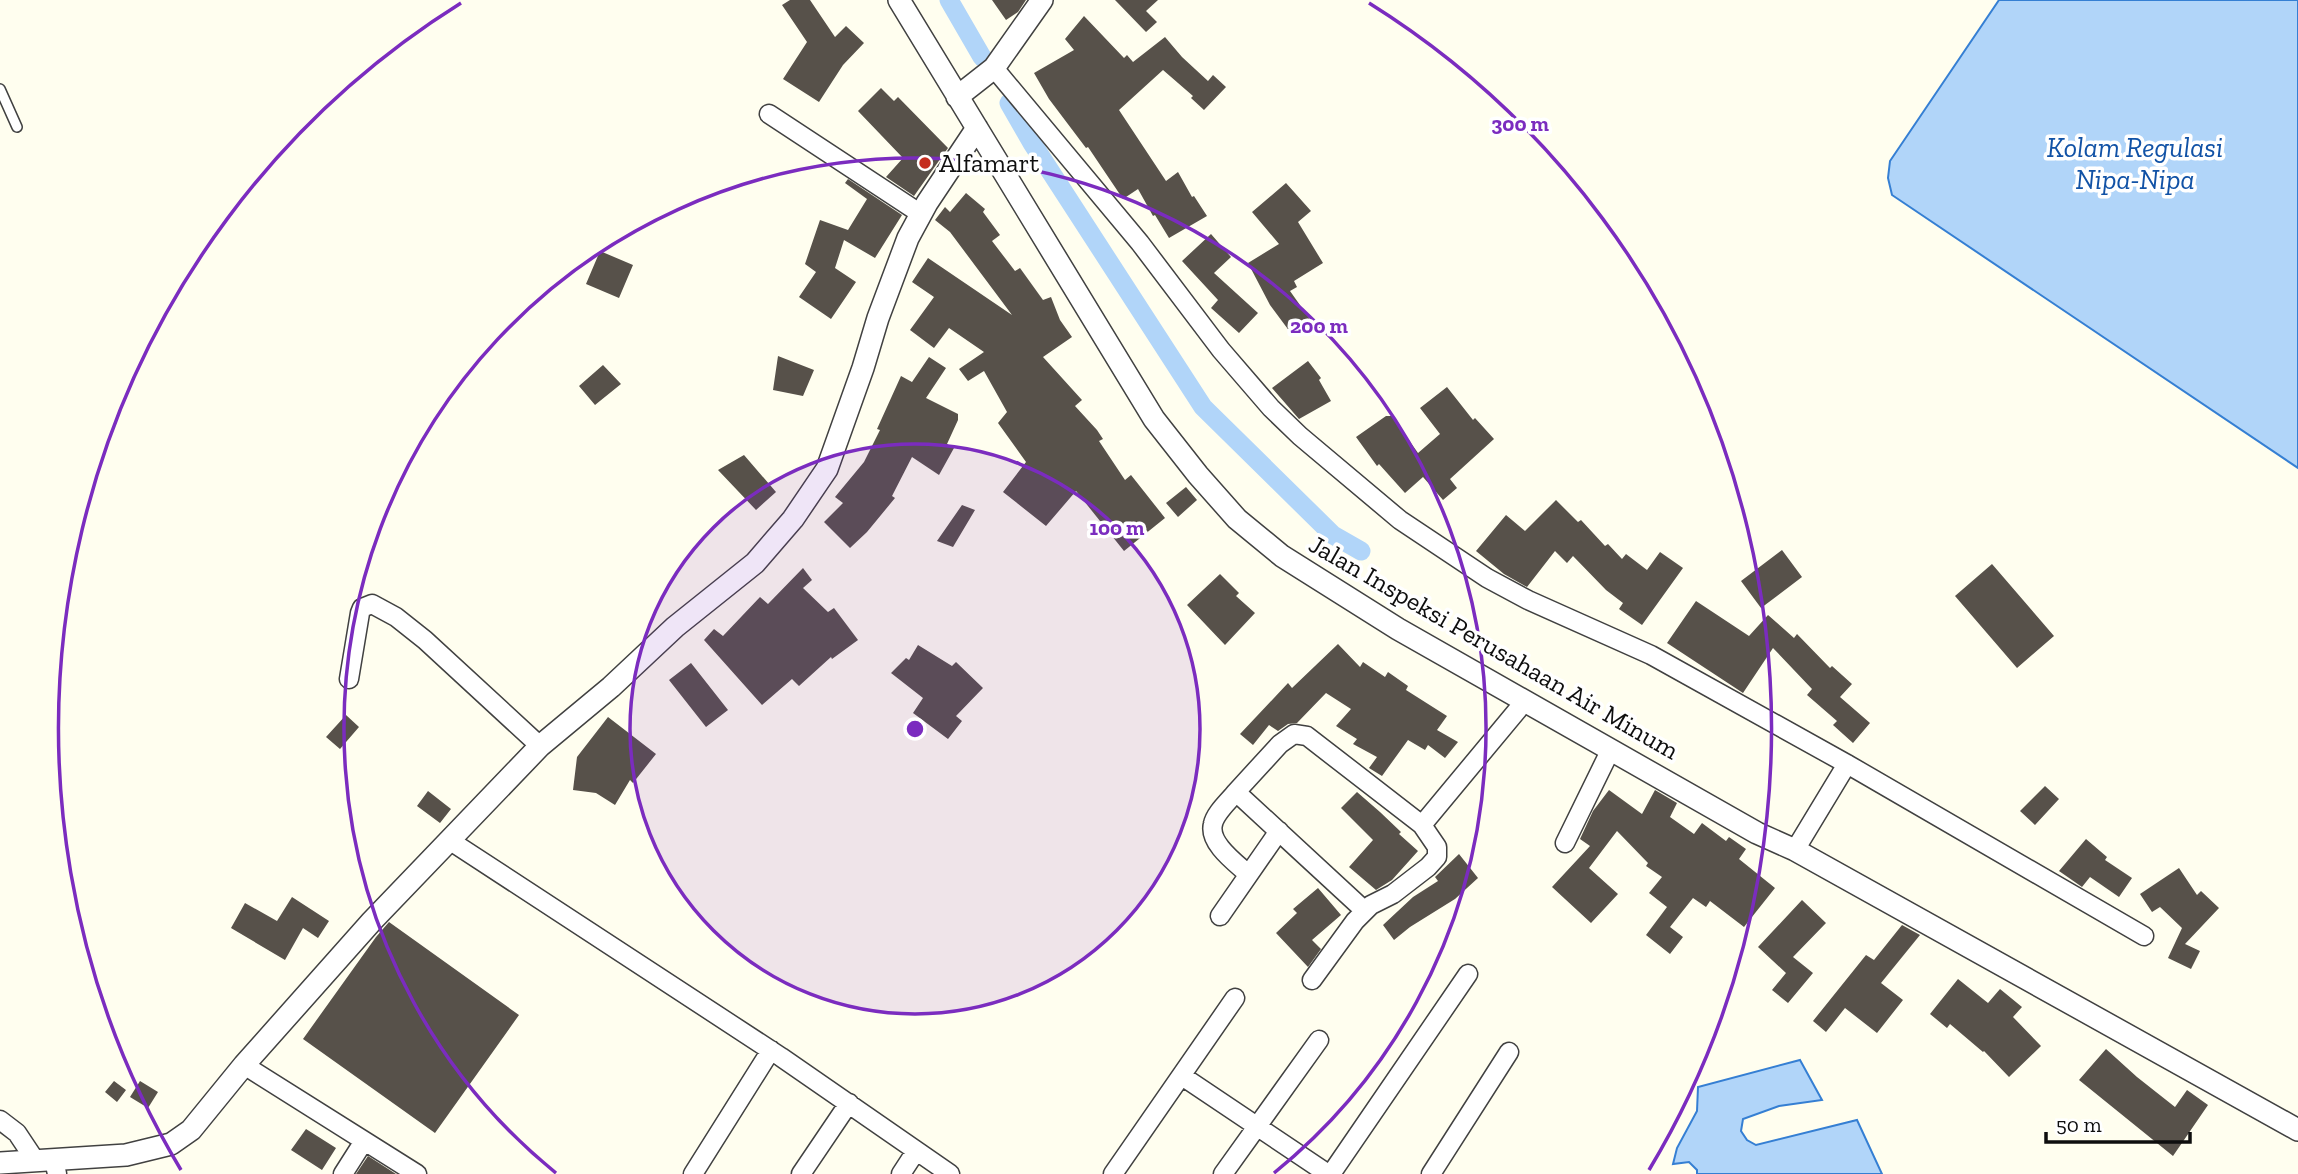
<svg xmlns="http://www.w3.org/2000/svg" width="2298" height="1174" viewBox="0 0 2298 1174" font-family="'Zilla Slab',serif">
<style>
.water{fill:#b1d5f9;stroke:#357fd3;stroke-width:2}
.lines{fill:none;stroke-linecap:round;stroke-linejoin:round}
.canal{stroke:#b1d5f9;stroke-width:19}
.building{fill:#57514a}
.service-casing{stroke:#414141;stroke-width:12}
.minor-casing{stroke:#414141;stroke-width:21}
.tertiary-casing{stroke:#414141;stroke-width:24}
.service{stroke:#fff;stroke-width:9}
.minor{stroke:#fff;stroke-width:18}
.tertiary{stroke:#fff;stroke-width:21}
.ring{fill:none;stroke:#7b2cbf;stroke-width:3.5}
.poi-dot{fill:#c52d1f;stroke:#fff;stroke-width:2.5}
.labels{text-anchor:middle;dominant-baseline:central;stroke-width:7;stroke-linejoin:round;paint-order:stroke}
.poi-label{font-size:26px;fill:#0e0e0e;stroke:#fff;text-anchor:start}
.street-label{font-size:26px;fill:#0e0e0e;stroke:#fff}
.water-label{font-size:28px;font-style:italic;fill:#1152a6;stroke:#fff}
.centre{fill:#7b2cbf;stroke:#fff;stroke-width:3.5}
.ring-label{font-size:21px;text-anchor:middle;font-weight:bold;fill:#7b2cbf;stroke:#fff;stroke-width:7;stroke-linejoin:round;paint-order:stroke}
</style>
<rect width="100%" height="100%" fill="#fffeef"/>
<path class="water" d="M1999 0H2298V468L1892 195 1888 178 1890 161Z
M1800 1060 1822 1100 1779 1106 1743 1119 1741 1131 1747 1140 1756 1145 1857 1120 1882 1174H1697V1170L1689 1162 1673 1164 1677 1148 1697 1111 1698 1087Z"/>
<g class="lines">
<path class="canal" d="M949 0 982 57
M1009 103 1032 143 1203 407 1333 535 1361 551"/>
</g>
<path class="building" d="M790 0H810L835 37 846 26 864 43 843 65 819 102 783 79 807 42 782 5Z
M992 0H1026L1018 12 1006 20Z
M1115 0H1158L1146 11 1157 22 1146 32Z
M1084 16 1124 58 1127 55 1133 62 1165 37 1182 57 1208 81 1213 75 1226 87 1204 110 1191 98 1193 96 1163 70 1119 110 1166 181 1178 172 1192 197 1194 196 1207 216 1169 238 1155 215 1153 216 1138 189 1123 199 1088 147 1086 148 1049 99 1034 73 1074 50 1065 39Z
M881 88 894 101 898 97 948 148 914 196 886 177 903 158 858 111Z
M848 179 902 215 875 258 844 240 835 268 856 282 831 319 799 297 816 272 805 264 820 220 848 230 867 199 845 183Z
M1286 183 1311 211 1298 222 1323 263 1294 281 1297 287 1290 291 1312 322 1293 336 1270 305 1248 263 1279 244 1252 212Z
M966 193 985 209 983 212 1000 235 992 241 1015 271 1020 268 1043 300 1051 297 1060 320 1072 337 1043 357 1082 400 1075 406 1097 430 1103 439 1099 441 1125 480 1131 475 1165 518 1124 551 1076 491 1046 526 1003 492 1026 462 998 423 1007 412 984 371 968 381 959 369 984 352 949 328 934 348 910 330 934 297 912 282 928 258 1012 315 950 232 935 220 945 207 950 212Z
M1211 234 1231 257 1214 273 1258 313 1239 333 1211 308 1218 300 1182 261Z
M600 251 633 265 619 298 586 284Z
M778 356 814 370 803 396 773 390Z
M929 357 946 368 926 398 958 414V420L947 444 954 448 939 475 912 457 892 496 895 498 867 532 850 548 824 522 843 503 835 497 864 462 880 430 877 429 901 376 912 382Z
M1308 361 1321 378 1319 380 1331 401 1299 419 1272 388Z
M603 365 621 384 595 405 579 386Z
M1447 387 1473 420 1475 418 1494 439 1450 479 1457 488 1443 500 1423 477 1405 493 1379 464 1377 466 1356 437 1386 416H1392L1418 453 1440 434 1420 408Z
M744 455 776 492 756 510 718 470Z
M1186 487 1197 500 1178 517 1166 503Z
M1556 500 1578 522 1581 520 1605 546 1608 544 1622 559 1626 554 1647 570 1660 552 1683 568 1642 625 1619 609 1623 603 1606 590 1573 556 1567 563 1555 551 1527 587 1504 574 1476 551 1506 515 1525 531Z
M962 505 975 510 953 547 937 541Z
M1782 550 1802 577 1761 608 1741 581Z
M1992 564 2054 636 2017 668 1955 596Z
M803 568 812 580 803 588 828 612 834 608 858 640 832 659 831 657 799 686 792 679 762 705 704 640 714 629 723 636 760 597 768 604Z
M1220 574 1239 593 1236 596 1255 613 1225 645 1187 605Z
M1696 601 1749 636 1768 615 1794 638 1797 634 1830 668 1832 666 1852 684 1840 697 1870 723 1853 743 1833 725 1837 721 1807 695 1812 689 1773 648 1743 693 1667 643Z
M1338 644 1360 667 1363 662 1385 677 1388 672 1408 686 1406 690 1447 716 1437 730 1458 742 1445 758 1428 745 1425 750 1408 740 1382 776 1369 768 1377 757 1353 744 1357 739 1336 726 1351 709 1326 693 1297 723 1288 724 1278 731 1269 725 1253 745 1240 734 1288 683 1292 688Z
M918 645 952 666 956 662 983 688 956 716 962 721 948 739 913 713 923 698 891 673 906 658 909 660Z
M691 663 728 710 706 727 669 680Z
M346 715 359 727 340 749 326 737Z
M608 717 656 754 633 783 630 780 615 805 596 793 573 790 577 757Z
M2045 786 2059 799 2035 825 2020 811Z
M1609 790 1642 814 1655 790 1677 803 1670 817 1694 834 1702 823 1726 841 1729 837 1746 849 1739 859 1775 888 1744 927 1710 901 1706 907 1693 898 1670 927 1683 937 1670 954 1646 935 1667 907 1649 893 1662 877 1646 866 1648 863 1617 831 1589 868 1618 894 1591 923 1552 887 1590 846 1580 839 1593 811Z
M428 791 451 809 440 823 417 806Z
M1357 792 1380 812 1401 832 1399 834 1418 851 1392 880 1376 890 1349 867 1373 840 1341 808Z
M2086 839 2107 857 2105 860 2132 878 2119 897 2090 877 2082 887 2059 871Z
M1459 854 1478 878 1455 899 1410 927 1394 940 1383 925 1413 897 1438 881 1435 877Z
M2179 868 2197 895 2201 891 2219 908 2185 944 2200 951 2191 969 2168 958 2182 928 2160 907 2152 912 2140 894Z
M1318 888 1341 915 1312 940 1321 949 1308 967 1276 933 1297 913 1293 909Z
M292 897 329 921 318 938 303 928 285 960 231 928 245 903 277 921Z
M1802 900 1826 923 1793 957 1813 973 1788 1003 1772 990 1786 973 1758 947Z
M389 922 519 1015 435 1133 303 1039 376 937Z
M1902 925 1920 935 1881 983 1903 1000 1877 1033 1845 1008 1826 1032 1813 1021 1866 955 1874 960Z
M1958 979 1988 1003 2000 989 2022 1007 2013 1017 2041 1046 2009 1077 1984 1051 1983 1052 1950 1024 1947 1028 1930 1014Z
M2106 1049 2137 1077 2175 1107 2187 1090 2208 1105 2173 1156 2079 1080Z
M114 1081 126 1090 117 1102 105 1092Z
M140 1081 158 1092 148 1108 130 1097Z
M306 1129 336 1148 322 1170 291 1150Z
M368 1156 396 1174H356Z"/>
<g class="lines">
<defs>
<path id="service" d="M0 89 17 127"/>
<path id="minor" d="M994 68 1140 243 1221 350 1271 408 1300 436 1400 520 1487 578 1528 600 1651 655 1847 764 2144 936
M769 114 921 214
M349 679 360 613 362 608 372 604 396 617 425 640 540 746
M1236 792 1280 744 1294 734 1307 736 1422 825 1437 847V857L1428 867 1393 894 1371 905 1355 921 1312 980
M1422 825 1525 701
M449 840 781 1057 950 1174
M1565 843 1611 749
M1795 850 1847 764
M1248 874C1236 863 1208 843 1213 824 1215 813 1229 801 1236 792L1365 911
M1220 916 1279 831
M244 1065 417 1174
M1182 1076 1328 1174
M0 1120 17 1133 35 1160
M54 1160 57 1174
M343 1174 364 1141
M693 1174 771 1050
M801 1174 849 1103
M901 1174 916 1151
M1113 1174 1235 998
M1223 1174 1319 1040
M1331 1174 1468 974
M1431 1174 1509 1052"/>
<path id="tertiary" d="M899 0 1154 419 1198 475 1237 519 1282 556 1398 629 1757 833 1795 850 2298 1130
M957 97 994 68 1042 0
M0 1163 126 1155 171 1144 191 1130 244 1065 372 921 540 746 611 687 675 627 755 563 793 519 827 469 863 368 878 318 908 238 927 203 977 128"/>
</defs>
<use href="#service" class="service-casing"/>
<use href="#minor" class="minor-casing"/>
<use href="#tertiary" class="tertiary-casing"/>
<use href="#service" class="service"/>
<use href="#minor" class="minor"/>
<use href="#tertiary" class="tertiary"/>
</g>
<circle cx="915" cy="729" r="285" fill="#7b2cbf" fill-opacity=".12"/>
<g class="ring">
<circle cx="915" cy="729" r="285"/>
<path d="M556 1173A571 571 0 1 1 1274 1173"/>
<path d="M181 1170A856 856 0 0 1 461 3M1369 3A856 856 0 0 1 1649 1170"/>
</g>
<circle class="poi-dot" cx="925" cy="163" r="7"/>
<g class="labels">
<g class="poi-label">
<text x="939" y="163">Alfamart</text>
</g>
<g class="street-label">
<text transform="translate(1494 647) rotate(30)">Jalan Inspeksi Perusahaan Air Minum</text>
</g>
<g class="water-label">
<text x="2135" y="147">Kolam Regulasi<tspan x="2135" dy="32">Nipa-Nipa</tspan></text>
</g>
</g>
<circle cx="915" cy="729" r="10" class="centre"/>
<g class="ring-label">
<text x="1520" y="131">300 m</text>
<text x="1319" y="333">200 m</text>
<text x="1117" y="535">100 m</text>
</g>
<path d="M2046 1132v10h144v-10" fill="none" stroke="#0e0e0e" stroke-width="3.5"/>
<text x="2056" y="1132" font-size="21" fill="#0e0e0e" stroke="#ffffff" stroke-width="5" paint-order="stroke">50 m</text>
</svg>
